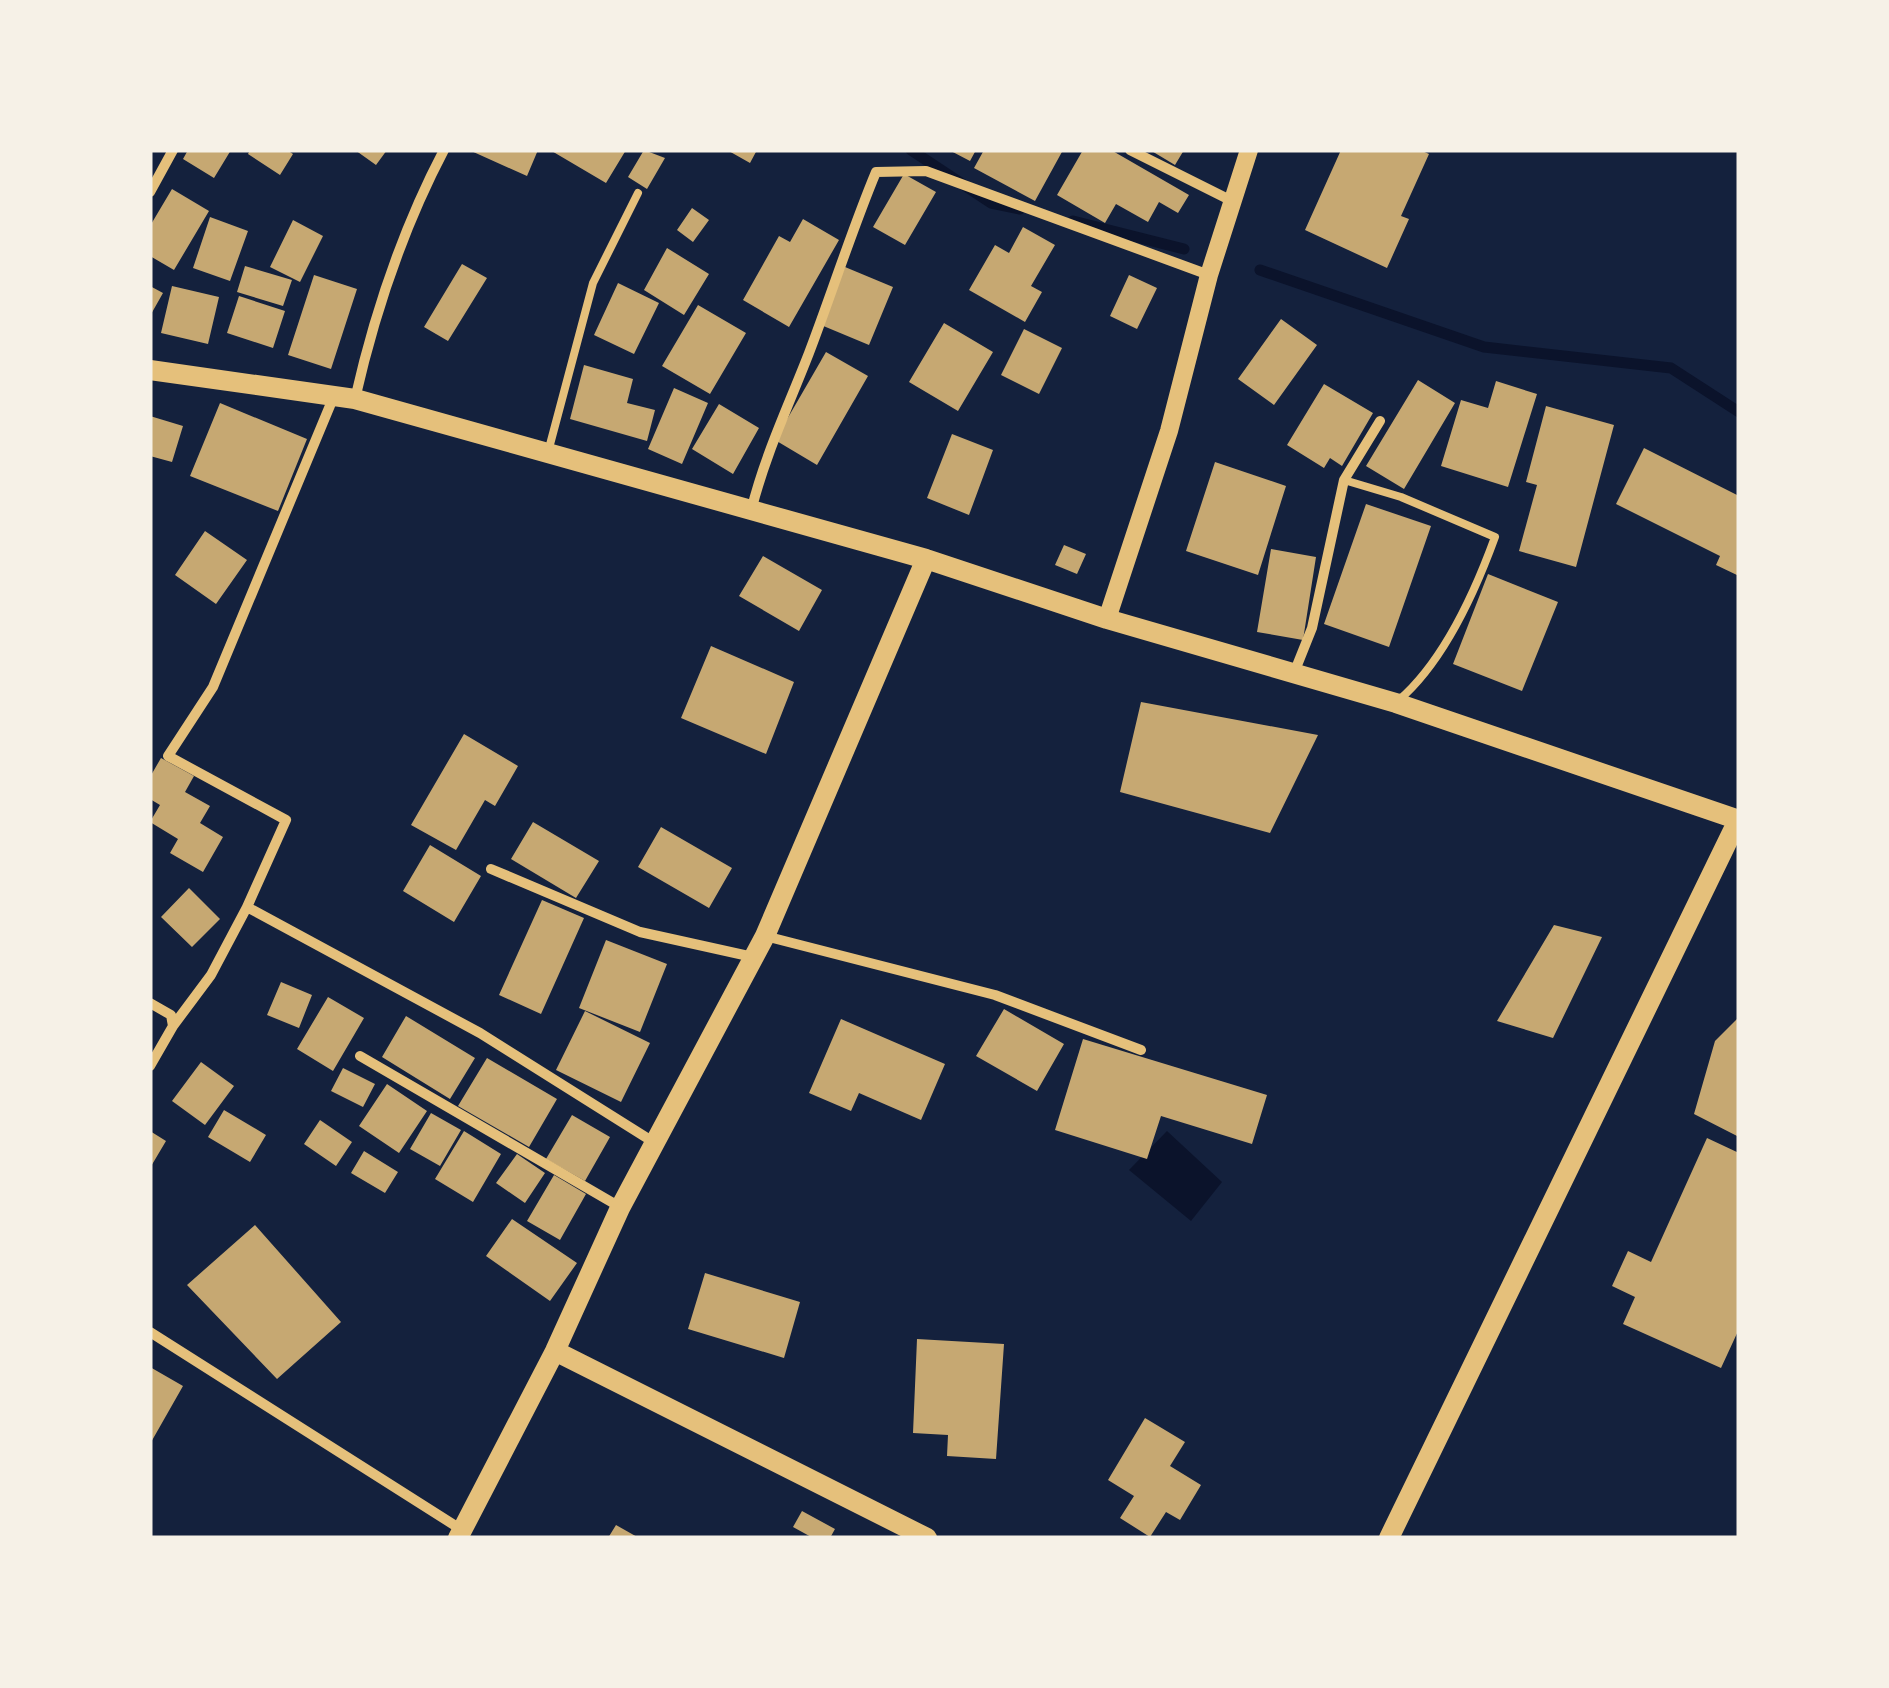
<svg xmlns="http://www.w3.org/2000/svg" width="1889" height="1688" viewBox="0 0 1889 1688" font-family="Poppins,sans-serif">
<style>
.water{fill:#0b132b}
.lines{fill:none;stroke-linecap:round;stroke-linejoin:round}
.stream{stroke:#0b132b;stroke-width:11}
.building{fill:#c6a872}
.service{stroke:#e5c07b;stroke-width:8}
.minor{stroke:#e5c07b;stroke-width:10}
.tertiary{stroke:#e5c07b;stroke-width:18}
.secondary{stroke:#e5c07b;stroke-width:20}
</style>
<rect width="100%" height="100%" fill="#14213d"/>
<path class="water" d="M1167 1131 1222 1182 1191 1221 1129 1170Z"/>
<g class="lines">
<path class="stream" d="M911 150 991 203 1020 209
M1073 221 1184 249
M1260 270 1484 347 1671 368 1739 412"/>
</g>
<path class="building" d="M188 150H231L214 178 183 159Z
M250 150H287L293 154 280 175 248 154Z
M355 150H387L376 165Z
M469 150H538L527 176Z
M550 150H626L606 183Z
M644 150 665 158 647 189 628 177Z
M727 150H757L750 163Z
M949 150H976L970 161Z
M984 150H1063L1035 201 974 168Z
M1083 150H1111L1189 195 1178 213 1159 202 1148 222 1116 204 1105 223 1057 195Z
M1150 150H1184L1175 165Z
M1341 150H1420L1429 154 1401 216 1409 219 1387 268 1305 230Z
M904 174 936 192 905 245 873 227Z
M172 189 209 211 174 270 150 256V226Z
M692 208 709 220 693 242 677 230Z
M210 217 248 231 230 281 193 268Z
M803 219 839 240 789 327 743 300 779 236 790 242Z
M293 220 323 236 300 282 270 267Z
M1023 227 1055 245 1031 286 1042 292 1025 322 969 290 995 245 1009 253Z
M667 248 709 274 684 315 644 290Z
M462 264 487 278 448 341 424 327Z
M245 266 292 280 283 306 237 292Z
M845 267 893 287 869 345 821 325Z
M314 275 357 289 331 369 288 355Z
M1129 275 1157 288 1137 329 1110 316Z
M618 283 659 303 634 354 594 335Z
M150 286 163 293 150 316Z
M172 286 219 297 208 344 161 333Z
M239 296 285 311 273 348 227 333Z
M698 305 746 333 710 394 662 366Z
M1281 319 1317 345 1274 405 1238 379Z
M944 323 993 352 958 411 909 382Z
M1024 329 1062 348 1039 394 1001 375Z
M826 352 868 376 817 465 775 440Z
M584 365 633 379 627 403 655 410 647 441 570 419Z
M1418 380 1455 403 1404 489 1366 466Z
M1496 381 1537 394 1508 487 1441 466 1461 400 1488 408Z
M1324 384 1373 413 1342 466 1330 458 1324 468 1287 445Z
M674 388 708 403 682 464 648 449Z
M220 403 307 439 278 511 190 476Z
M719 404 759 428 733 474 692 449Z
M1546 406 1614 425 1576 567 1519 551 1537 485 1526 482Z
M150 416 183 426 172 462 150 456Z
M952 434 993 450 969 515 927 498Z
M1644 448 1739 496V576L1716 565 1720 556 1616 504Z
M1215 462 1286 486 1258 575 1186 551Z
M1366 504 1431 526 1389 647 1324 624Z
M205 531 247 560 216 604 175 575Z
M1064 545 1086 554 1077 574 1055 565Z
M1271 549 1316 557 1303 640 1257 632Z
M763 556 822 590 799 631 739 596Z
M1488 574 1558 602 1522 691 1453 664Z
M711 646 794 682 766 754 681 718Z
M1141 702 1318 735 1270 833 1120 792Z
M464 734 518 766 495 806 485 800 456 850 411 825Z
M161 758 194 776 185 792 210 806 200 823 223 837 203 872 170 853 178 839 150 822 160 805 150 799V777Z
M533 822 599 861 576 898 511 859Z
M661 827 732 868 709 908 638 867Z
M430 845 481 876 454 922 403 891Z
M189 888 220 919 192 947 161 917Z
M542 900 584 918 541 1014 499 995Z
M1554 925 1602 937 1553 1038 1497 1021Z
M606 940 667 964 640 1032 579 1008Z
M281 982 312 995 299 1028 267 1015Z
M328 997 364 1018 333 1071 297 1049Z
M1004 1009 1064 1044 1037 1091 976 1056Z
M585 1011 650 1043 621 1102 556 1070Z
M406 1016 475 1058 450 1099 382 1057Z
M1739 1017V1137L1694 1114 1715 1041Z
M841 1019 945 1064 921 1120 859 1093 851 1111 809 1093Z
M1083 1039 1267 1095 1252 1144 1161 1116 1147 1159 1055 1130Z
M487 1058 557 1099 529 1147 458 1106Z
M201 1062 234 1086 205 1125 172 1101Z
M343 1068 375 1084 363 1107 331 1091Z
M387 1084 427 1111 399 1153 359 1126Z
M224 1110 266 1135 250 1162 208 1137Z
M431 1113 461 1130 440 1166 410 1149Z
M572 1115 610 1137 585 1181 546 1159Z
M320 1120 352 1142 336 1166 304 1144Z
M150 1131 166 1141 150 1168Z
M464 1131 501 1154 473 1202 435 1179Z
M1707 1138 1739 1153V1329L1721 1368 1623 1324 1635 1297 1612 1286 1628 1251 1651 1262Z
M364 1151 398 1172 385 1193 351 1173Z
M517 1154 545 1173 525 1203 496 1183Z
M554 1175 586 1194 560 1240 527 1221Z
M512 1219 577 1263 550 1301 486 1256Z
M255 1225 341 1322 277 1379 187 1285Z
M705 1273 800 1302 784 1358 688 1329Z
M917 1339 1004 1344 996 1459 947 1456 948 1435 913 1433Z
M150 1367 183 1386 150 1444Z
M1145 1418 1185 1442 1170 1466 1201 1485 1180 1520 1166 1512 1150 1537 1120 1518 1134 1496 1108 1480Z
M802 1511 835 1529 830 1538H813L793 1527Z
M616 1525 639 1538H608Z"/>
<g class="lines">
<path class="service" d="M548 452 593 283 638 193
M1344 480 1401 497 1495 537C1475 592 1444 661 1399 700"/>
<path class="minor" d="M1130 150 1234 202
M150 192 173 150
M334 396 213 687 168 756 286 820 247 907 480 1033 655 1143
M355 399C375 311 402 230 444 150
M751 511C765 455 788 407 809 353 832 293 851 232 876 172L926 171 1209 275
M1294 673 1312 628 1344 480 1380 421
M491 869 640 932 753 957
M765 936 995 995 1141 1050
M150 1003 171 1015 173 1026 150 1066
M173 1026 211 975 247 907
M360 1056 620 1207
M150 1332 462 1530"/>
<path class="tertiary" d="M1107 619 1169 431 1209 275 1249 150"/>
<path class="secondary" d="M150 370 355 399 926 559 1107 619 1396 703 1739 820
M555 1351 927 1538
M458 1538 555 1351 620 1208 765 936 926 559
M1389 1538 1738 820"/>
</g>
<rect width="1889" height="1688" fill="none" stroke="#f6f1e7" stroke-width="305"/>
</svg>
